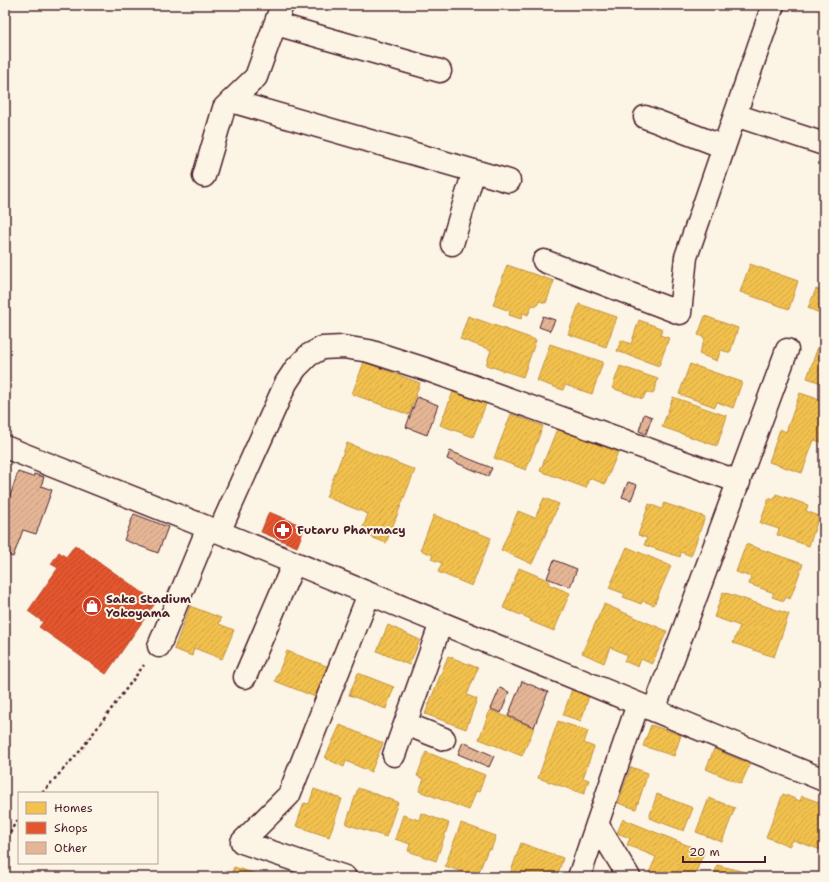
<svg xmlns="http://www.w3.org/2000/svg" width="829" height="882" viewBox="0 0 829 882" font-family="'Shantell Sans',sans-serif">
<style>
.homes{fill:url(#homes-hatch);stroke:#c09044}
.shops{fill:url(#shops-hatch);stroke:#b6462d}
.building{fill:url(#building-hatch);stroke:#4a1f2b}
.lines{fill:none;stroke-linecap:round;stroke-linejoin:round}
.minor-casing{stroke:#4a1f2b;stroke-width:25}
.path{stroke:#4a1f2b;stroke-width:2.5;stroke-dasharray:3 3;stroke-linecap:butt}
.minor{stroke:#fcf5e5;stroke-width:22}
.labels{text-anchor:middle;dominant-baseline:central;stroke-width:4;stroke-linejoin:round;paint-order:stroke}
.poi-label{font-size:12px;font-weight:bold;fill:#4a1f2b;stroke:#fcf5e5;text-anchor:start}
</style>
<defs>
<pattern id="homes-hatch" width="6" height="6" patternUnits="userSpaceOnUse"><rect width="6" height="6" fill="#f2c14e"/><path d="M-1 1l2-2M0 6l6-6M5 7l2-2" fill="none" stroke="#d1a544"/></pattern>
<pattern id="shops-hatch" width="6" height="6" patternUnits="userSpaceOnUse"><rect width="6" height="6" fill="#e4572e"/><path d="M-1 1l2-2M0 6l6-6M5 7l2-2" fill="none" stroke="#bb4727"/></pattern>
<pattern id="building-hatch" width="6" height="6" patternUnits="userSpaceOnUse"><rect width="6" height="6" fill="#e5b696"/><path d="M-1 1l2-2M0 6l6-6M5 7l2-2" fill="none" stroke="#c69c81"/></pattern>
</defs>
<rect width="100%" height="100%" fill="#fcf5e5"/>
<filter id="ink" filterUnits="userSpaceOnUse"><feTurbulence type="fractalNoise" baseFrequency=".025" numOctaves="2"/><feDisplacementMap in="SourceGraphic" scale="8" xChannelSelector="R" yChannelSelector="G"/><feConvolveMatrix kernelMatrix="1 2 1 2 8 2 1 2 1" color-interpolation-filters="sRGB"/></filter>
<g filter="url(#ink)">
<path class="homes" d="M750 264 798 281 789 309 740 292Z
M507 265 554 281 546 303 539 301 537 306 532 305 528 315 523 313 521 319 509 315 510 311 493 305Z
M816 289 824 292V315L808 308Z
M579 304 617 317 606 347 568 334Z
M468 316 536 340 523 377 486 365 491 350 460 339Z
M705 316 738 328 730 353 721 350 717 361 699 354 705 338 698 335Z
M639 320 663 329 660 335 669 338 659 366 617 351 621 340 631 344Z
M824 321V334L819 332Z
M550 344 603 362 592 394 565 385 563 390 537 381Z
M819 344 824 345V384L807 378Z
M364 362 420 383 409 415 352 394Z
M690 364 742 382 733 408 717 402 715 407 679 394Z
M620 366 658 379 653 394 646 392 643 399 612 388Z
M453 392 486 404 473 437 440 425Z
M800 393 824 401V443L814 440 802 473 769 462 780 429 786 432Z
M673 397 727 416 717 446 662 427Z
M511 414 543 426 526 470 494 458Z
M557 429 618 452 605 484 589 478 586 488 540 471Z
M347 443 415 470 386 543 361 533 368 514 326 497Z
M776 494 808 505 806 511 819 516 809 546 777 535 779 529 760 523 769 498 774 500Z
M544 498 559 504 532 564 501 550 518 511 535 518Z
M664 503 705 517 691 556 681 552 680 557 644 545 647 538 638 535 649 504 662 509Z
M434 515 491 538 472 586 438 572 442 563 431 559 433 555 420 550Z
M746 544 803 564 790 599 786 597 784 601 772 597 774 593 749 584 751 577 736 572Z
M627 547 671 566 654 605 643 601 641 604 623 597 625 594 609 588Z
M519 568 550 581 548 584 570 593 554 631 530 621 531 619 503 608Z
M723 592 789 614 774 657 733 643 740 626 714 617Z
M604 604 667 631 652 664 641 659 638 667 624 661 627 655 610 647 604 663 582 653Z
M190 606 221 618 219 624 234 630 222 659 194 648 192 656 174 649Z
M388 625 420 640 409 665 377 651Z
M287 651 329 667 318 698 275 681Z
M448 656 478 668 467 695 477 699 466 729 425 714Z
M358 673 394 687 386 709 349 695Z
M572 689 589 696 581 721 563 715Z
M490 710 534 728 522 756 479 739Z
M558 721 588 731 584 743 594 747 583 778 589 780 584 794 538 778Z
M340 725 383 743 371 772 346 761 344 767 325 758Z
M651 725 681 735 674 756 643 746Z
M714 749 750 764 741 784 706 769Z
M426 752 485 775 479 792 476 791 469 810 419 791 424 779 417 776Z
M631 767 648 773 636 809 618 803Z
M358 788 398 802 386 837 346 824Z
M314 789 342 799 329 837 296 826 304 803 309 804Z
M657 794 693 808 684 831 649 818Z
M783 794 800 801 802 796 824 804V851L793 840 790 846 766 837Z
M709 798 735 808 722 842 696 832Z
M421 813 449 823 436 861 408 851 410 844 395 839 403 815 419 820Z
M623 819 704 852 694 877H677L671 874 670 877H658L649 873 656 857 627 845 630 838 617 833Z
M461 823 496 836 491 850 488 849 477 877 445 866Z
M521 843 563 858 557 877H509Z
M717 865 765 877H714Z
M234 867 265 877H230Z"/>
<path class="shops" d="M269 512 305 527 297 547 261 532Z
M75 545 156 602 106 674 39 627 43 622 28 611 58 568 51 564 59 552 66 557Z"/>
<path class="building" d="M543 316 555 320 550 331 539 327Z
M417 397 438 405 427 435 406 427Z
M644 414 652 417 646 434 639 431Z
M450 451 492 468 488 476 447 459Z
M18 472 33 477 34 474 44 477 41 486 52 490 36 534 23 530 13 557 5 554V504L7 505Z
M628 482 637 485 631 500 622 497Z
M134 514 168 527 158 553 124 540Z
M554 560 577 569 570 587 547 578Z
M522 681 548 692 534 727 508 716Z
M500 688 509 692 501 713 491 709Z
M463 742 494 756 489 767 458 754Z"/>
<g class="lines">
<defs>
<path id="minor" d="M276 24 440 71
M231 101 509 181
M735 115 824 144
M645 117 724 147
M204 176 224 108 256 77 282 5
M452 244 474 171
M544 261 680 313 686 257 773 5
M5 447 219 532 824 780
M219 532 286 383 296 368 309 355 322 348 343 347 369 351 428 370 739 482
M159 646 208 528
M245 677 294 563
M654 710 787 350
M406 724 444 739
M394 755 441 623
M597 824 629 877
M345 877 242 842 289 795 369 594
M579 877 638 704"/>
</defs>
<use href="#minor" class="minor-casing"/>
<path class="path" d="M42 793 80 751 144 665
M5 844 15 823 19 819"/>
<use href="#minor" class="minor"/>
</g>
</g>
<defs>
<symbol id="pharmacy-disc" viewBox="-11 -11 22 22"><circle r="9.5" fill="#c8321e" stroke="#fcf5e5"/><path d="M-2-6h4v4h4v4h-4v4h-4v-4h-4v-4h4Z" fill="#fff"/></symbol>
<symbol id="shop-disc" viewBox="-11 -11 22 22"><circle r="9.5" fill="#c8321e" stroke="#fcf5e5"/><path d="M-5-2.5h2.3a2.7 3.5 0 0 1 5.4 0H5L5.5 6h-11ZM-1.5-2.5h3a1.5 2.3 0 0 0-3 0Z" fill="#fff"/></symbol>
</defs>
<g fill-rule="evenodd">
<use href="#pharmacy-disc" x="272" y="519" width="22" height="22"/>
<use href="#shop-disc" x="81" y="595" width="22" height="22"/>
</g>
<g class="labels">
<g class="poi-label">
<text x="297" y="530">Futaru Pharmacy</text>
<text x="106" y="599">Sake Stadium<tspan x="106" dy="14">Yokoyama</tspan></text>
</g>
</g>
<rect width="829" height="882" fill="none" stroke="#fcf5e5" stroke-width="20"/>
<rect x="10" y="10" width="809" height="862" fill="none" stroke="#4a1f2b" stroke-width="1.5" filter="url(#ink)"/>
<rect x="18" y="792" width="140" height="72" fill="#fcf5e5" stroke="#b59f9b"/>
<rect x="26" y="802" width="20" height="12" fill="#f2c14e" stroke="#b59f9b"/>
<text x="54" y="812" font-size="12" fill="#4a1f2b">Homes</text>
<rect x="26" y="822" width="20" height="12" fill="#e4572e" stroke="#b59f9b"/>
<text x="54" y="832" font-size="12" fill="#4a1f2b">Shops</text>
<rect x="26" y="842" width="20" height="12" fill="#e5b696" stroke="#b59f9b"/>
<text x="54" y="852" font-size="12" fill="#4a1f2b">Other</text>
<path d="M683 856v6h82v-6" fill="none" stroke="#4a1f2b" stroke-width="2"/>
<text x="689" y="856" font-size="12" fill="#4a1f2b" stroke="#fcf5e5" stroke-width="3" paint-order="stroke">20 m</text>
</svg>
